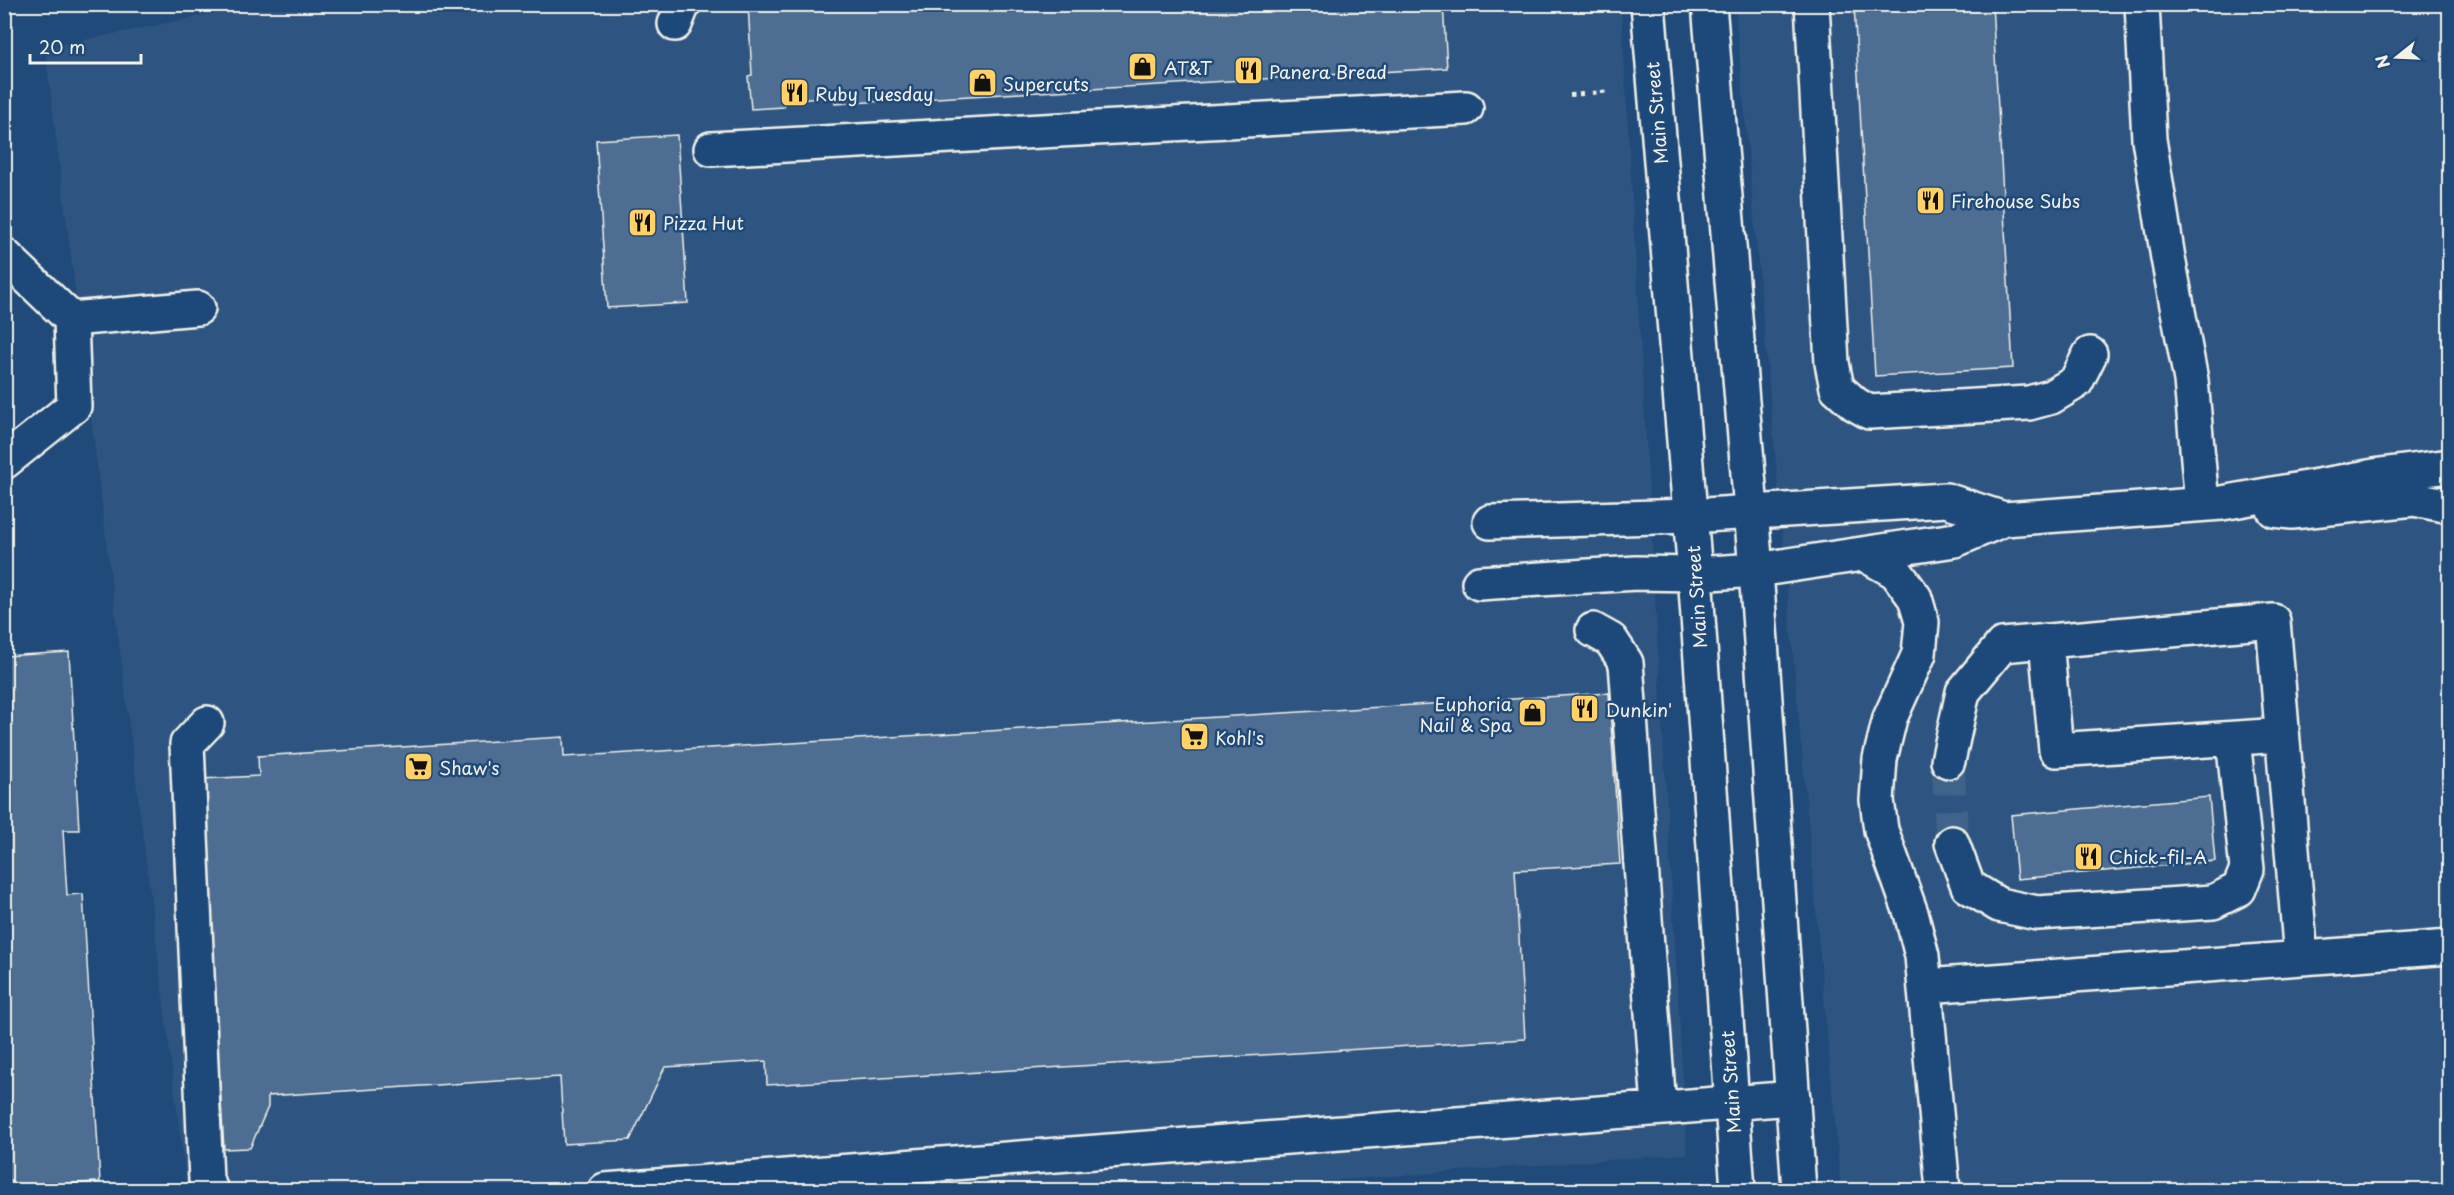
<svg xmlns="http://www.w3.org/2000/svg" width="2454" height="1195" viewBox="0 0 2454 1195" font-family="'Playpen Sans',sans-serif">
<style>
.built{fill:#2d5581}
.building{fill:#4d6e92;stroke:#f4f1e8;stroke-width:1.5}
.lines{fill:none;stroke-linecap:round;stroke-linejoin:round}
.minor-tunnel{stroke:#3f638a;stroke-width:33;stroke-dasharray:33 16;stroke-linecap:butt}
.minor-casing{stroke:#f4f1e8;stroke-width:38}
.major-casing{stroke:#f4f1e8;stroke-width:38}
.path{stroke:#f4f1e8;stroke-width:4;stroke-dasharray:4.5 4.5;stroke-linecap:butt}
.minor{stroke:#1f4a7a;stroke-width:33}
.major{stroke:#1f4a7a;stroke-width:33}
.labels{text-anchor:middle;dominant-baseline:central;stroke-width:5;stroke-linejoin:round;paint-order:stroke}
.poi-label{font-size:18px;fill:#f4f1e8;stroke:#1f4a7a;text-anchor:start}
.street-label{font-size:18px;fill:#f4f1e8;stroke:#1f4a7a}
</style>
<rect width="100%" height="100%" fill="#1f4a7a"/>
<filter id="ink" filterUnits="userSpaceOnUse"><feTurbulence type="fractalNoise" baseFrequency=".0167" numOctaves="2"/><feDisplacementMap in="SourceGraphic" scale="12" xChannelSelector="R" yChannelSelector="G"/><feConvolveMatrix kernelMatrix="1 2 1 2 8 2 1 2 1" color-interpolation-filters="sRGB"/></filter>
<g filter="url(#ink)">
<path class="built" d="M260 4 1621 5 1687 1154 1208 1190H187L45 48Z
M1735 5H2449V1190H1841Z"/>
<path class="building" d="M748 4H1443L1447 68 835 104 834 97 784 101V107L751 109 748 76 752 75Z
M1854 4H1992L2013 368 1875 376Z
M677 135 688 303 607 308 596 140Z
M69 652 79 830H63L67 895 83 894 100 1182 4 1187V656Z
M1609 693 1620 864 1515 870 1525 1039 767 1085 766 1061 665 1067 630 1140 564 1144 560 1077 268 1096V1107L250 1148 224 1149 201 779 259 776 258 756 563 737 564 757Z
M2209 797 2215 861 2017 879 2011 815Z"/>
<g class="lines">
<path class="minor-tunnel" d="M1948 761 1952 843"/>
<defs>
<path id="minor" d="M1812 4 1832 363 1837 388 1855 404 1869 412 2029 403 2051 397 2076 382 2090 354
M2142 4 2149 139 2168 258 2191 380 2202 504
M675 24 683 4
M711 149 1466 108
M4 255 71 319 198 308
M4 462 74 406 71 319
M2274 510 2292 512 2414 499 2450 506
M1490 522 1689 516 1946 500 2004 519
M1864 554 1896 572 1915 598 1922 622 1919 654 1890 718 1880 759 1877 800 1881 830 1911 913 1922 956 1943 1190
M1479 583 1636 573 1695 574 1756 570 1955 540 2004 519 2222 503 2380 475 2450 466
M1593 630 1611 640 1626 663 1659 1107
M2046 641 2056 750 2282 735
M207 723 187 744 206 1180 211 1190
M1948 761 1963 692 2002 645 2273 621 2301 958
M1952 843 1968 886 1999 905 2037 913 2213 902 2239 889 2247 869 2233 739
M1926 986 2450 947
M605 1190 1793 1098"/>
<path id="major" d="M1648 4 1695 574 1738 1190
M1709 4 1756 570 1799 1190"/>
</defs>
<use href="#minor" class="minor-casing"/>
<use href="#major" class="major-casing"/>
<path class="path" d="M1592 93 1609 91
M1570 95 1583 94"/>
<use href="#minor" class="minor"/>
<use href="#major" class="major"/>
</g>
</g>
<defs>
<symbol id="shop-square" viewBox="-11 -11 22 22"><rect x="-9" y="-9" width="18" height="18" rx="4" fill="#ffd166" stroke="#1f4a7a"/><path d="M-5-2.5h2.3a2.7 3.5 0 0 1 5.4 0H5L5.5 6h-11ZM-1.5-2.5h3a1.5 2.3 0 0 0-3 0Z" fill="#111"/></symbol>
<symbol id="restaurant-square" viewBox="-11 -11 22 22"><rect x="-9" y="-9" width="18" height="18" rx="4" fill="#ffd166" stroke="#1f4a7a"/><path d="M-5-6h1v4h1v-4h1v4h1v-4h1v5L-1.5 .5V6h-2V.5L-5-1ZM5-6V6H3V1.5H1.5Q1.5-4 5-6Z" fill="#111"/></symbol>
<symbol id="supermarket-square" viewBox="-11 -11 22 22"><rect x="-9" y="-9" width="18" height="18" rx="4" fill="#ffd166" stroke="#1f4a7a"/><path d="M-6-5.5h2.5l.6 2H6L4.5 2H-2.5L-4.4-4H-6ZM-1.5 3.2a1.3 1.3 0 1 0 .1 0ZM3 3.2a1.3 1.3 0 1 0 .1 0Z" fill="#111"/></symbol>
</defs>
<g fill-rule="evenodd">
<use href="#shop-square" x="1126" y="50" width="33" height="33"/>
<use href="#restaurant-square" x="1232" y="54" width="33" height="33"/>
<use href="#shop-square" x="966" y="66" width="33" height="33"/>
<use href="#restaurant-square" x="778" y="76" width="33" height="33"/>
<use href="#restaurant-square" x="1914" y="184" width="33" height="33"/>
<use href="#restaurant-square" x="626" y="206" width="33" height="33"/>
<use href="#restaurant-square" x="1568" y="692" width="33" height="33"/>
<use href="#shop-square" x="1516" y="696" width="33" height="33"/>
<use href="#supermarket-square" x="1178" y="720" width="33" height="33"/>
<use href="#supermarket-square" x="402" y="750" width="33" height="33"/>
<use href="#restaurant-square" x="2072" y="840" width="33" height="33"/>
</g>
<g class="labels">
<g class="poi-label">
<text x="1164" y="67">AT&amp;T</text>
<text x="1269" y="71">Panera Bread</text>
<text x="1003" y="83">Supercuts</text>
<text x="815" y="93">Ruby Tuesday</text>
<text x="1951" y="200">Firehouse Subs</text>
<text x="663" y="222">Pizza Hut</text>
<text x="1512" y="703" text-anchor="end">Euphoria<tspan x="1512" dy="21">Nail &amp; Spa</tspan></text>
<text x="1606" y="709">Dunkin'</text>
<text x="1215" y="737">Kohl's</text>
<text x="439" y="767">Shaw's</text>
<text x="2109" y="856">Chick-fil-A</text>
</g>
<g class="street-label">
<text transform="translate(1656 113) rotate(-95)">Main Street</text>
<text transform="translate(1696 597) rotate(-94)">Main Street</text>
<text transform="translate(1730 1082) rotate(-94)">Main Street</text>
</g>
</g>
<rect width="2454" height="1195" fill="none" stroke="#1f4a7a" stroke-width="24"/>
<rect x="12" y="12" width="2430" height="1171" fill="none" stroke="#f4f1e8" stroke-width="2" filter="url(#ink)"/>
<g transform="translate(2397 57) rotate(252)" stroke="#1f4a7a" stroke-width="4.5" paint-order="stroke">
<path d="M0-4.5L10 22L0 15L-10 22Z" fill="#f4f1e8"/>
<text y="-9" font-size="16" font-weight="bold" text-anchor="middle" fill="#f4f1e8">N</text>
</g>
<path d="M30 54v9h111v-9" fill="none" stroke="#f4f1e8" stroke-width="3"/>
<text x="39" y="54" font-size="18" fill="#f4f1e8" stroke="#1f4a7a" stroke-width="4.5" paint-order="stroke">20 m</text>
</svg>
